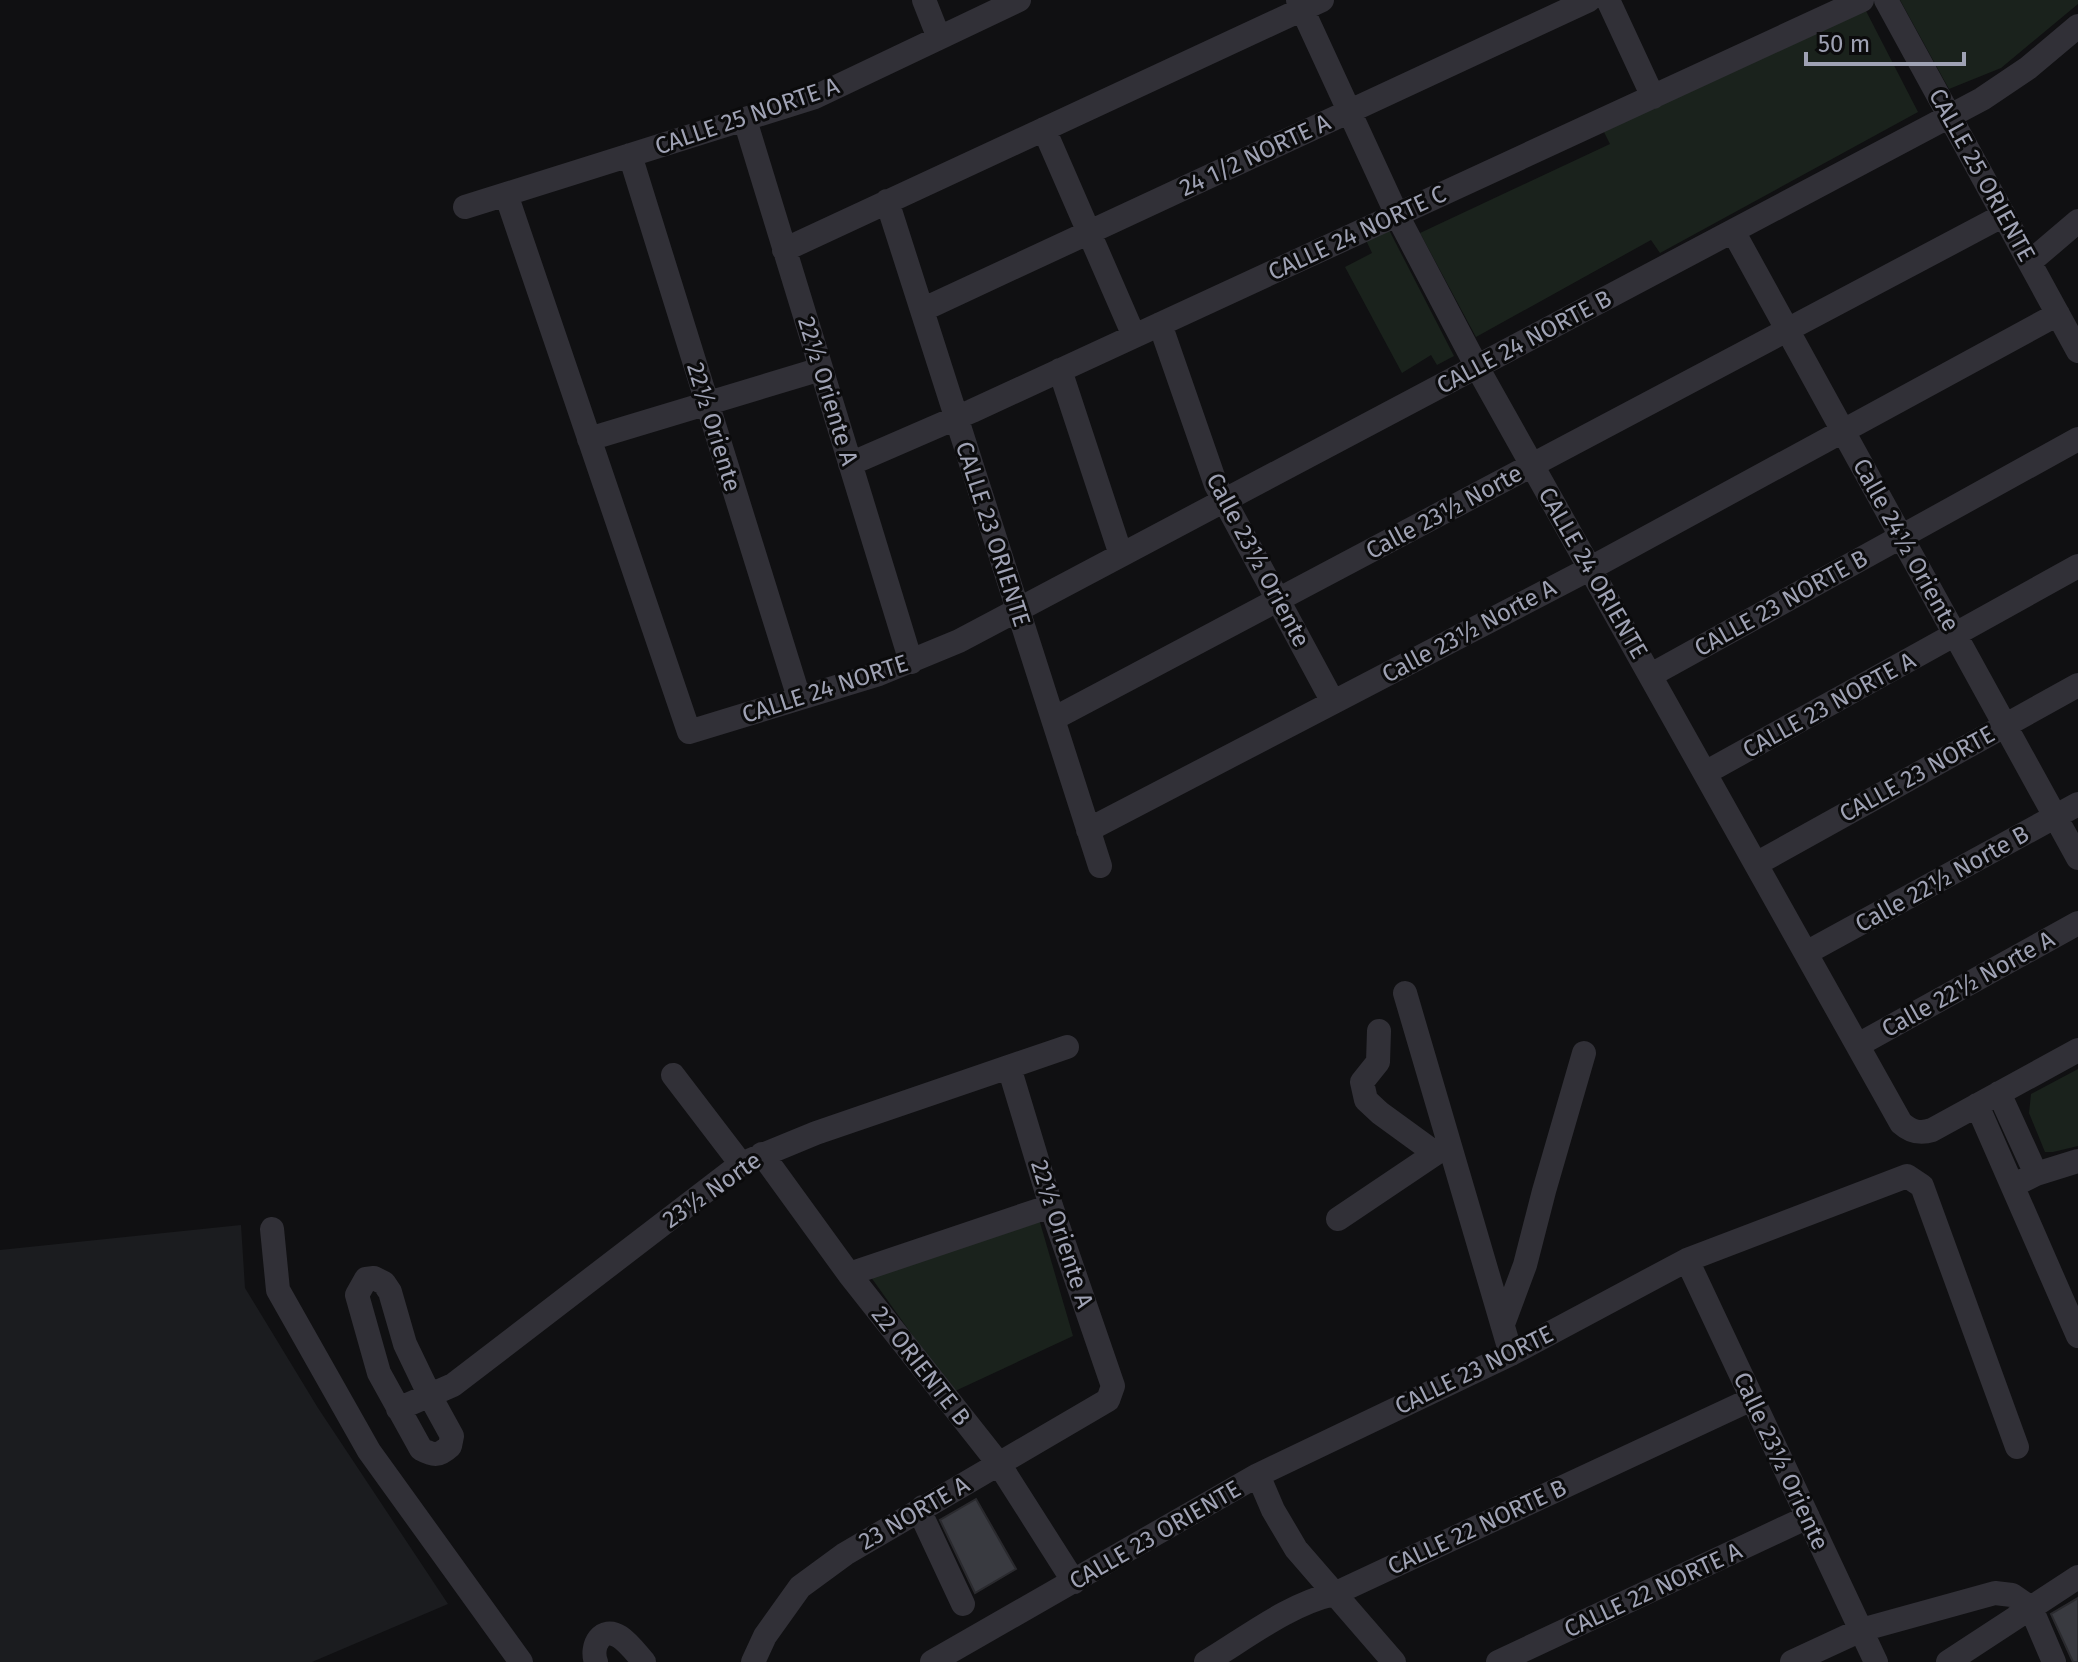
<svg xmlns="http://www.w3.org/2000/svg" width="2078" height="1662" viewBox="0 0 2078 1662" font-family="'Fira Sans',sans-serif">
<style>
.built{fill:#1b1c1f}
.green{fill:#1a221c}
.building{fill:#393a40;stroke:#2a2a2e;stroke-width:2}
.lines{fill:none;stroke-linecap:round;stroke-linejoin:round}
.minor{stroke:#313037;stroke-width:24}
.labels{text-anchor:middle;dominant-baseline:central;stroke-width:6;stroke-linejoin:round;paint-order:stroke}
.street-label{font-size:24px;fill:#9fa2b4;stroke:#0b0b0c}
</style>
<rect width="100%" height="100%" fill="#101012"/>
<path class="built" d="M241 1225 245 1288 318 1408 448 1604 312 1662H0V1250Z"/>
<path class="green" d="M1900 0H2078V4L2001 68 1949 89Z
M1865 9 1918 112 1660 253 1651 240 1476 337 1420 233 1610 144 1603 130Z
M1389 230 1454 356 1437 365 1431 355 1402 373 1345 267 1372 253 1366 240Z
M2078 1069V1146L2053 1152H2045L2029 1113 2031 1094Z
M1039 1219 1073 1336 953 1392 868 1273Z"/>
<path class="building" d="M976 1499 1016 1569 975 1593 940 1520Z
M2078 1598V1662H2073L2051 1614Z"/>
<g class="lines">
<path class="minor" d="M924 0 939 38
M1298 0 1397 215 1477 367 1901 1123C1911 1132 1920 1134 1932 1130L2078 1050
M1608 0 1653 97
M1886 0 2078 351
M745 120 911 662
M1044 129 1134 336
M630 155 799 698
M506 194 689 732 879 674 959 641 1982 99 2028 68 2078 26
M887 201 1100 866
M465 207 815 97 1019 0
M1733 231 2078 858
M784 250 1322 0
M2030 262 2078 221
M922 310 1589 0
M1160 324 1216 485 1333 702
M1060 370 1121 555
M589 439 821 369
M850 464 972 411 1862 0
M1651 675 2078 439
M1053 719 2004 215
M1705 773 2078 566
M1088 830 1591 568 2058 314
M1756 864 2078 685
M1806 953 2078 804
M1405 993 1511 1354
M1379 1031 1378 1062 1362 1082 1366 1100 1380 1113 1435 1153
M1858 1045 2078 923
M673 1075 741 1164
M1999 1093 2036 1174
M1977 1105 2078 1336
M762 1154 849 1274 999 1464 1074 1582
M2022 1181 2036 1174 2078 1161
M1338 1219 1448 1145
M272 1229 278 1290 369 1451 521 1662
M1687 1260 1876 1662
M849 1274 1051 1206
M374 1278 384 1283 390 1292 405 1344 430 1396 452 1436 450 1446C439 1456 434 1456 421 1449L379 1373 357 1295 366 1279Z
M1503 1324 1525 1265 1544 1191 1584 1053
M398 1409 453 1385 741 1164 816 1133 1067 1047
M1258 1475 1273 1510 1296 1549 1394 1662
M923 1507 920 1512 963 1604
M596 1662C590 1646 602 1625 620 1637 629 1643 637 1654 644 1662
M753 1662 765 1636 800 1587 845 1554 1108 1400 1113 1386 1051 1206 1009 1067
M932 1662 1258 1475 1511 1354 1687 1260 1907 1176 1922 1186 2017 1447
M1206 1662C1246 1638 1289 1604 1334 1594L1752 1399
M1498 1662 1808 1517
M1792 1662 1861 1630 1995 1593 2012 1595 2031 1608 2054 1662
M1948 1662 2078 1577"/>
</g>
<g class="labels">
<g class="street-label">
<text transform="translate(747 116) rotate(-19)">CALLE 25 NORTE A</text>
<text transform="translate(1255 155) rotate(-25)">24 1/2 NORTE A</text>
<text transform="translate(1982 175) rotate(61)">CALLE 25 ORIENTE</text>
<text transform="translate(1357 233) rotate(-25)">CALLE 24 NORTE C</text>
<text transform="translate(1524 342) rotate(-28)">CALLE 24 NORTE B</text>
<text transform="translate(828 391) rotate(73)">22½ Oriente A</text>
<text transform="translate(714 427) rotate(73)">22½ Oriente</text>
<text transform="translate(1444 512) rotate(-28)">Calle 23½ Norte</text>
<text transform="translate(993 534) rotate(72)">CALLE 23 ORIENTE</text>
<text transform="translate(1906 545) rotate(61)">Calle 24½ Oriente</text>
<text transform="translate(1258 560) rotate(62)">Calle 23½ Oriente</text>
<text transform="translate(1593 573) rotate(60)">CALLE 24 ORIENTE</text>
<text transform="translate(1781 603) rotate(-29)">CALLE 23 NORTE B</text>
<text transform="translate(1469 631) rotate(-28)">Calle 23½ Norte A</text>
<text transform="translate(825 689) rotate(-18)">CALLE 24 NORTE</text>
<text transform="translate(1829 705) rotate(-29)">CALLE 23 NORTE A</text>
<text transform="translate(1917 774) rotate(-29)">CALLE 23 NORTE</text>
<text transform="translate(1942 879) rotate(-29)">Calle 22½ Norte B</text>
<text transform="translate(1968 984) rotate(-29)">Calle 22½ Norte A</text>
<text transform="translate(712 1190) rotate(-35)">23½ Norte</text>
<text transform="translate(1062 1234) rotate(72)">22½ Oriente A</text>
<text transform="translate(921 1366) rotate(52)">22 ORIENTE B</text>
<text transform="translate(1474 1370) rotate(-26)">CALLE 23 NORTE</text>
<text transform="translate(1781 1461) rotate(65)">Calle 23½ Oriente</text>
<text transform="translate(914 1513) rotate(-30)">23 NORTE A</text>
<text transform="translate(1477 1527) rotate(-25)">CALLE 22 NORTE B</text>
<text transform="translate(1155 1535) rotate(-30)">CALLE 23 ORIENTE</text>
<text transform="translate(1653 1590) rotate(-25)">CALLE 22 NORTE A</text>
</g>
</g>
<path d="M1806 52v12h158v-12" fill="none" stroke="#9fa2b4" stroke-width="4"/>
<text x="1818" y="52" font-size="24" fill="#9fa2b4" stroke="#0b0b0c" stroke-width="6" paint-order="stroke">50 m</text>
</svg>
